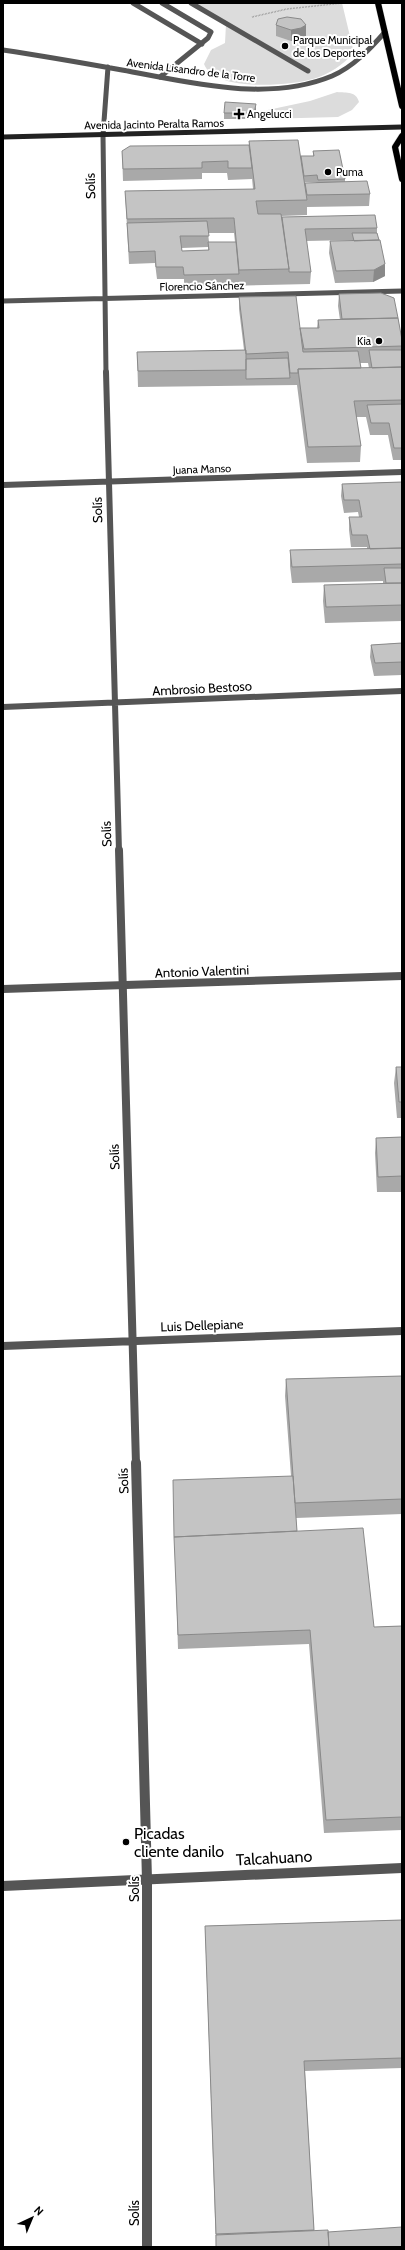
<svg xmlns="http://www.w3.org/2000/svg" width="405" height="2250" viewBox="0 0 405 2250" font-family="Cabin,sans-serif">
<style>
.green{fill:#dcdcdc}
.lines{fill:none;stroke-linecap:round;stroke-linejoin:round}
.primary-casing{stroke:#dbdbdb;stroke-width:7}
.path{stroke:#777;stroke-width:1.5;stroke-dasharray:0.5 1;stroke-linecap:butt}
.pedestrian{stroke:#555;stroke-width:5}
.minor-far3{stroke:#555;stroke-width:5}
.minor-far2{stroke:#555;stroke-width:6}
.minor-far1{stroke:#555;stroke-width:8}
.minor{stroke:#555;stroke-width:10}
.tertiary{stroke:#555;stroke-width:5}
.secondary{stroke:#222;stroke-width:5}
.primary{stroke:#000;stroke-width:6}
.wall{fill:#a9a9a9;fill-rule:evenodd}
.shaded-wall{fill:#898989}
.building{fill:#c4c4c4;stroke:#898989}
.poi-dot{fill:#000;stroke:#fff;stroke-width:1.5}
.labels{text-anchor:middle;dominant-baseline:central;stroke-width:4;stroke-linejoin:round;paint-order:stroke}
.far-poi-label{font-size:11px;fill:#000;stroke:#fff;text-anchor:start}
.far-street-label{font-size:11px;fill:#000;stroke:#fff}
.street-label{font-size:13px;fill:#000;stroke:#fff}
.near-poi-label{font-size:16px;fill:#000;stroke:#fff;text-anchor:start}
.near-street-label{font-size:16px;fill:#000;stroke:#fff}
</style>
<rect width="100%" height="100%" fill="#fff"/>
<path class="green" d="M191 3H342L354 53C342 65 330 74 313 79 289 86 214 92 204 64L211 50 225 43 226 24Z
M337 92C347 93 356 91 359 102L352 110 338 117 263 119V111L310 101Z"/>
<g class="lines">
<defs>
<path id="primary" d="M378 3 402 106
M402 136 395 147 402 179"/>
</defs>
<use href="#primary" class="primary-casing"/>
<path class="path" d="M252 17 287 9 342 3"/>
<path class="pedestrian" d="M191 3 308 71"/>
<path class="minor-far3" d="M133 3 202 44
M160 77 208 38 211 32 162 3
M103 135 106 373
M3 301 402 291"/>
<path class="minor-far2" d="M106 372 119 851
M3 485 402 472
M3 707 402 691"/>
<path class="minor-far1" d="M119 850 136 1464
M3 989 402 976
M3 1346 402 1331"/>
<path class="minor" d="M136 1463 147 1880V2247
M3 1886 402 1868"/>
<path class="tertiary" d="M3 50C43 56 83 63 122 70 188 82 267 103 332 76 353 67 370 49 385 32
M103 135 108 67"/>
<path class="secondary" d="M3 137 402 127"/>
<use href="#primary" class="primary"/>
</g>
<path class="wall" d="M301 19 306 36 300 40 291 41 276 36V25Z
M256 110 253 119H224V113Z
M249 141 301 156H313V151L345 179V182L370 194 369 206 307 207V215L281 216 282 217 377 228V233L385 264V276L373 282 335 283 329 253 330 241H352V240L306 241 311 272 310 284 184 287V279H157L155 263 129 264 125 191 253 189 252 178V179L228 180 227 173H202V179L123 181 122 151 249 145ZM305 182H316L317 183H305ZM208 233H234L235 242H209ZM208 247V250L182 251V248Z
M339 294 398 318 402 340V460H393L388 435H370L366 417H356L361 446 360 462 307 463 297 385 138 387 137 352 244 350 239 309V297L300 330 317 328 318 320H340L338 306ZM360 363H368L369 368H361Z
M402 482V621L325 623 323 601 324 585 383 584V581L292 583 290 566V550L367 549V547H351L349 530V517H359L358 512 344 513 341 496 342 484Z
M402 643V675L374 676 370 657 371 645Z
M396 1067H402V1118H397L394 1083Z
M402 1137V1192H377L375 1153 376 1138Z
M402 1376V1514L296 1518 297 1531 374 1627 402 1626V1830L324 1833 309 1644 178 1649 175 1552 291 1476 285 1396 286 1379Z
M402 1920V2068L305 2071 314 2231 328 2232 402 2247H216L205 1926Z"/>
<path class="shaded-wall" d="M306 25V36L300 40 291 41V30Z
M256 104V110L253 119 254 113Z
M385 264V276L373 282 374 270Z"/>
<path class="building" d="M287 17 301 19 306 25 301 28 291 30 276 25 278 19Z
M225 102 256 104 254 113H224Z
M298 140 307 200 256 201 258 214H281L289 269 239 270 234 218 127 219 125 191 255 189 249 141Z
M249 145 252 168H228V161L202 162V168L123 169 122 151 130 146Z
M339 150 345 179 318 180 317 175 304 176 301 156H314L313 151Z
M367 181 370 194 307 195 305 183Z
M375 215 377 228 305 229 311 272H289V269L282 217Z
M207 221 209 236H180L182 251 209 250 208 242H236L239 274 184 275 183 267H156L155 251 129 252 127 223Z
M352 233H377L379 240 354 241Z
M380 240 385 264 374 270 336 271 330 241Z
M381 293 394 298 398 318 342 319 339 294Z
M296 296 303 352 358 351 361 368 298 369V373H290L288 352 246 354 239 297Z
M398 318 402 340V346L304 349 300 328H319L318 320Z
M246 350V370L138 371 137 352Z
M369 350H402V367L372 368Z
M288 358 290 378 246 379V359Z
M402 367V400L354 401 361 446 308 447 298 369Z
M402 404V448H394L389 423H371L367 405Z
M402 482V548L370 549 367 535H352L349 517H362L359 500H344L342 484Z
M402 548V564L292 567 290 550Z
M384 568H402V583H386Z
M402 583V605L326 607 324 585Z
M402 643V662L375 663 371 645Z
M396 1067H402V1102H399Z
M402 1137V1176L378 1177 376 1138Z
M402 1376V1499L295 1503 286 1379Z
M293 1476 297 1531 174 1537 173 1480Z
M363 1528 374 1627 402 1626V1817L326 1820 310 1630 178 1635 174 1537Z
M402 1920V2058L304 2061 314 2230 216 2234 205 1926Z
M402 2227V2247H329L328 2232Z
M328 2230 329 2247H216V2235Z"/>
<g class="poi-dot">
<circle cx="285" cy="46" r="4"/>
<path d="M237 108h4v4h4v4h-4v4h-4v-4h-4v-4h4z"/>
<circle cx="328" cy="172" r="4"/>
<circle cx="379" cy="341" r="4"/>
<circle cx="126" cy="1842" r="4"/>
</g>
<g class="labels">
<g class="far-poi-label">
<text x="293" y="40">Parque Municipal<tspan x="293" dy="13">de los Deportes</tspan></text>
<text x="247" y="114">Angelucci</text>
<text x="336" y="172">Puma</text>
<text x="371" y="341" text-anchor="end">Kia</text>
</g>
<g class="far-street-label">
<text transform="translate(191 70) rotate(7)">Avenida Lisandro de la Torre</text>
<text transform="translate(154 124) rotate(-1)">Avenida Jacinto Peralta Ramos</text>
<text transform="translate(202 286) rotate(-1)">Florencio Sánchez</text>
<text transform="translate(202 469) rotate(-2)">Juana Manso</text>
</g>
<g class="street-label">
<text transform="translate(90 186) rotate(-91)">Solís</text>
<text transform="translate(97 510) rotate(-91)">Solís</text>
<text transform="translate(202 688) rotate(-3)">Ambrosio Bestoso</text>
<text transform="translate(106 834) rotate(-92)">Solís</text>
<text transform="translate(202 971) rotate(-2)">Antonio Valentini</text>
<text transform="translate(114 1157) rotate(-92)">Solís</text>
<text transform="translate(202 1325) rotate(-2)">Luis Dellepiane</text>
<text transform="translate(123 1481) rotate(-92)">Solís</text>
<text transform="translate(134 1889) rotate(-90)">Solís</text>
<text transform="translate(134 2213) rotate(-90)">Solís</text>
</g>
<g class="near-poi-label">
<text x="134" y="1833">Picadas<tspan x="134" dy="18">cliente danilo</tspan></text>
</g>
<g class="near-street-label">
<text transform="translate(274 1858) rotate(-3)">Talcahuano</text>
</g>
</g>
<rect width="405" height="2250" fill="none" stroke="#000000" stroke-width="8"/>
<g transform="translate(32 2218) rotate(44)" stroke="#ffffff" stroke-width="3" paint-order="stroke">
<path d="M0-3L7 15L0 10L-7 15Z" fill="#000000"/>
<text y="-6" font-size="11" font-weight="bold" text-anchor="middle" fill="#000000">N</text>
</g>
</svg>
